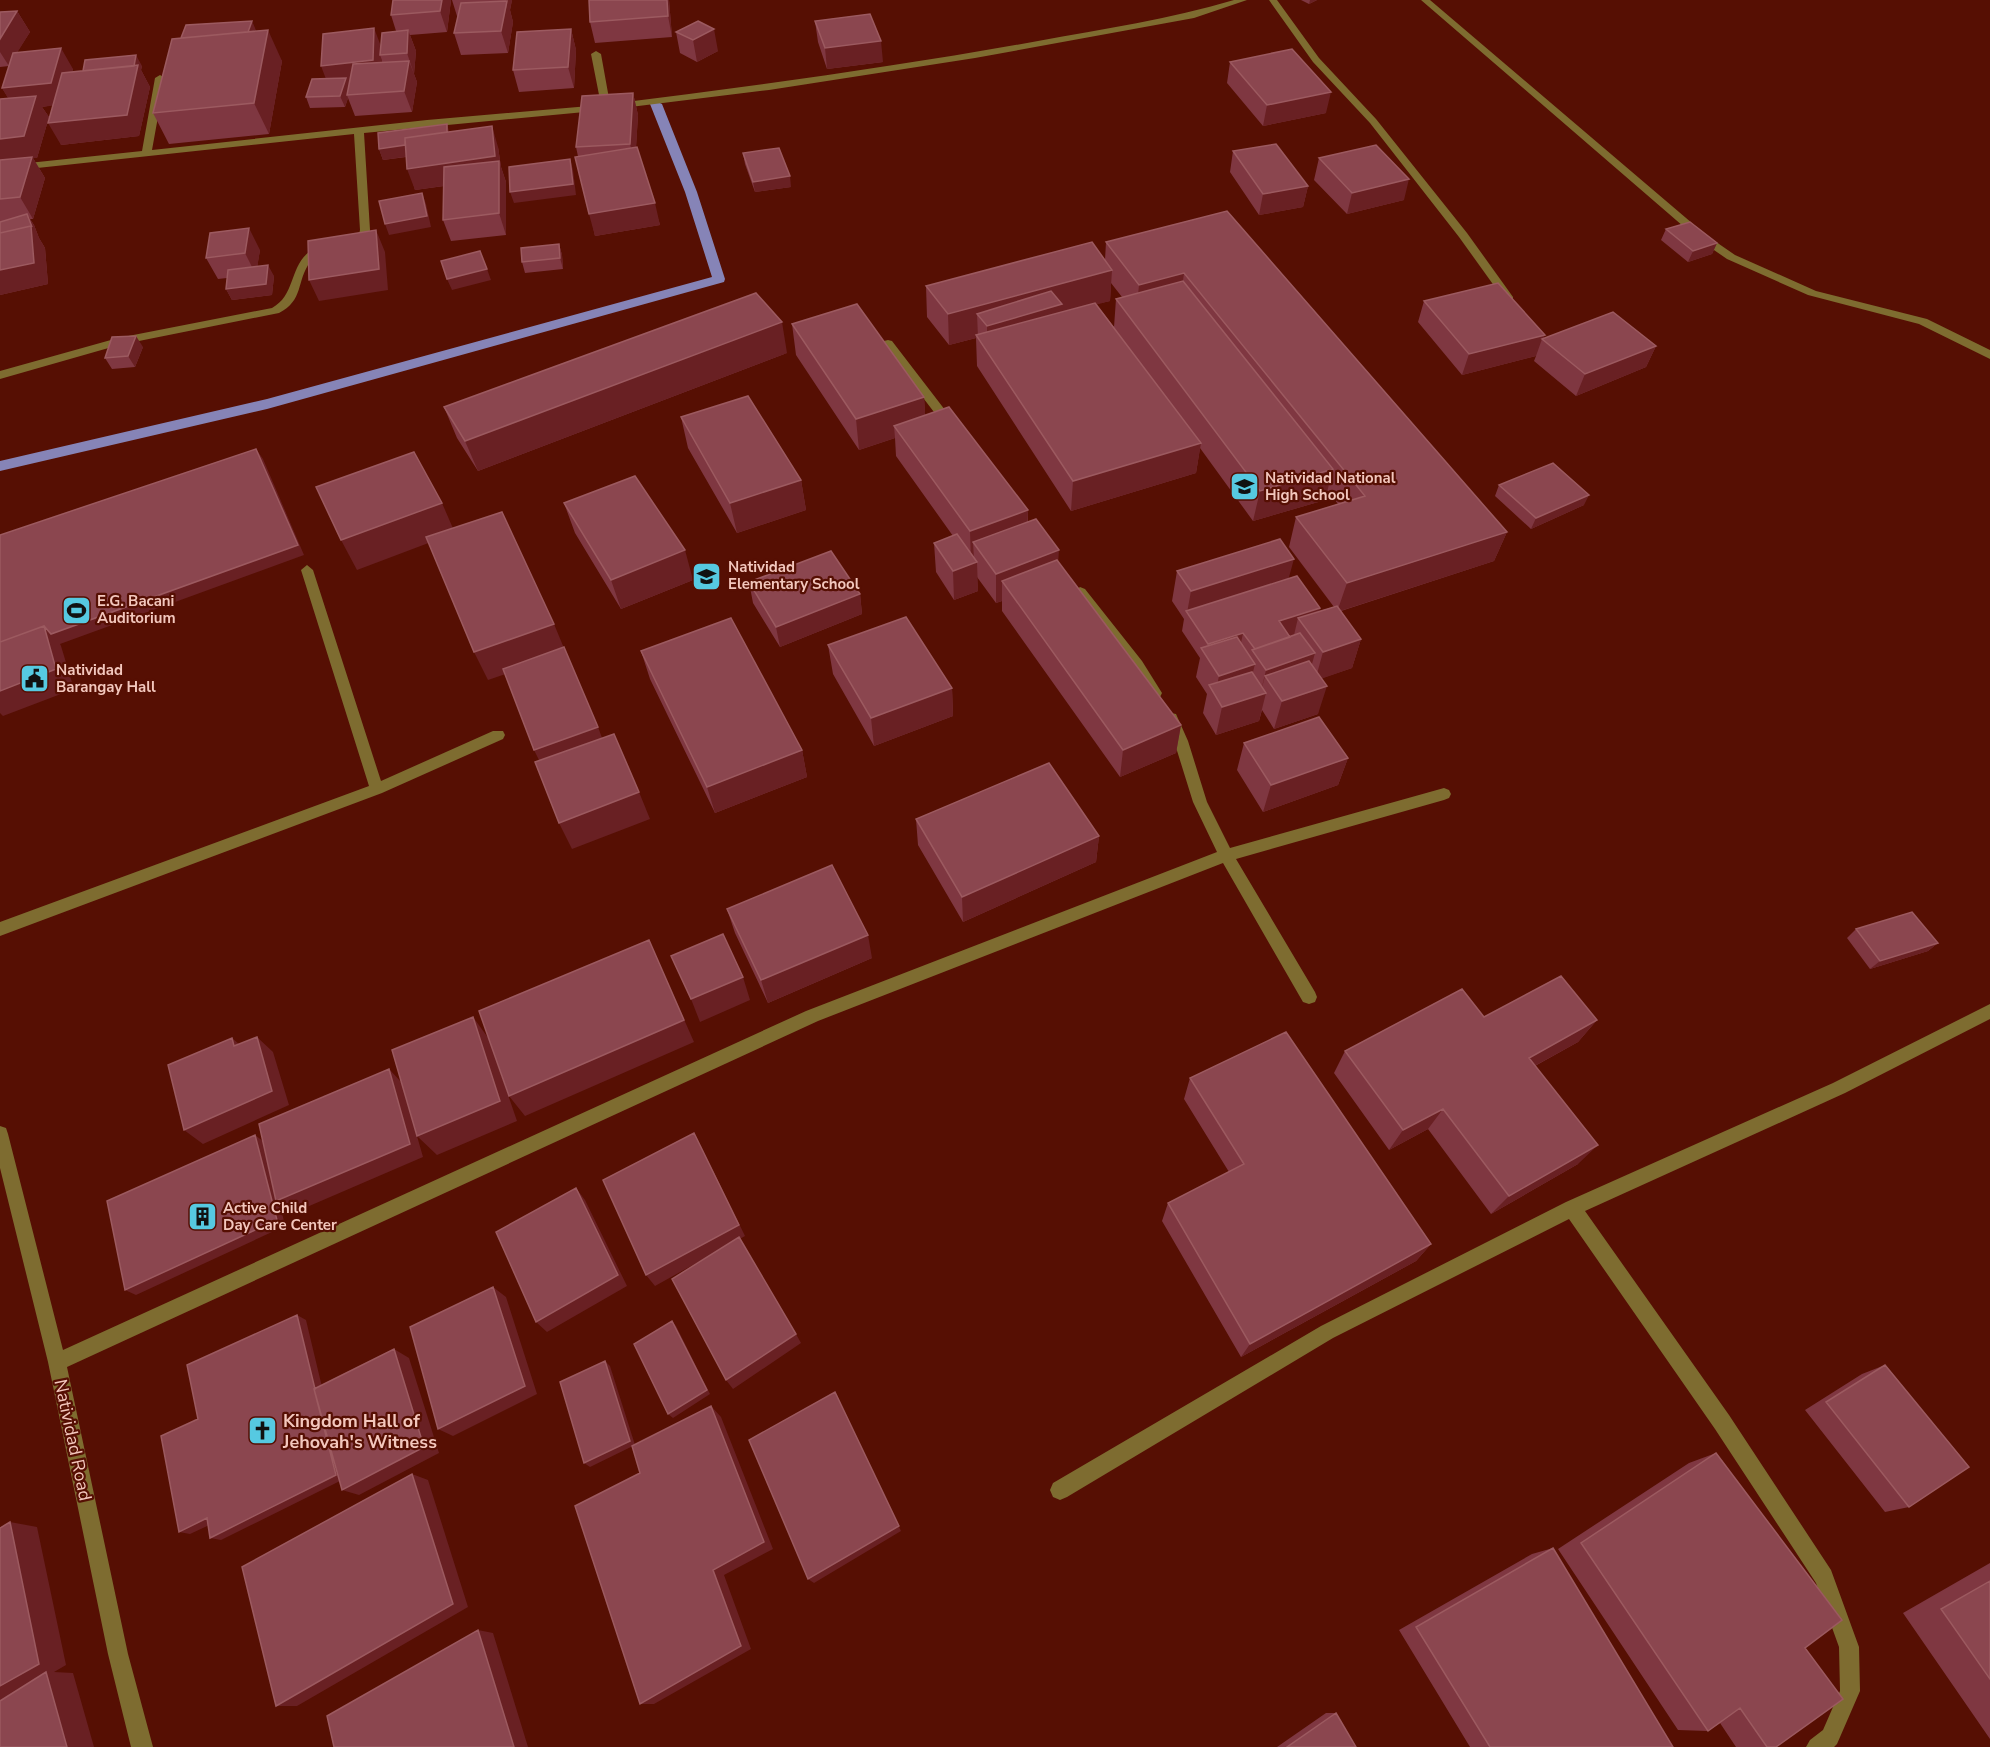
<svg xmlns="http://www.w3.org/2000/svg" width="1990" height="1747" viewBox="0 0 1990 1747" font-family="'Nunito Sans',sans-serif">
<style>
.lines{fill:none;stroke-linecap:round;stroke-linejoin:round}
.stream{fill:#8684b7;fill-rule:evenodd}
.minor{fill:#7e6c30;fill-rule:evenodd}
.wall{fill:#7f3741;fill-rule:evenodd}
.shaded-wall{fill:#692023}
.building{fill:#8b464f;stroke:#9c5a60;stroke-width:1.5}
.labels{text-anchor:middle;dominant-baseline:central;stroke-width:4.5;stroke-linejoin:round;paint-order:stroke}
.poi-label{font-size:15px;font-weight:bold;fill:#f3c7bd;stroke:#560f03;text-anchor:start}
.near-poi-label{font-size:18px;font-weight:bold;fill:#f3c7bd;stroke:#560f03;text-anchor:start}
.near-street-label{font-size:18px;fill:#f3c7bd;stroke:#560f03}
</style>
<rect width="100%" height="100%" fill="#560f03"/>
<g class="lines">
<path class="stream" d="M656 101 662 104 697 192 725 279 724 282 267 409 0 471V461L267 399 712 277 685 192 650 104Z"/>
<path class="minor" d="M1234 0H1247L1194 18 975 58 769 90 606 110 364 133 370 230 368 238 350 246 345 243 359 234 360 230 354 134 0 172V166L142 151 155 78 160 75 165 78 152 150 427 120 601 105 591 54 596 51 601 54 610 104C753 86 896 67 1038 41 1103 29 1170 19 1234 0Z
M1269 0H1277L1319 58 1376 119 1467 233 1513 297V301H1505L1459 237 1370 123 1313 62Z
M1421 0H1430L1706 235 1735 255 1816 291 1927 319 1990 350V359L1919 324 1808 295 1727 259 1698 239Z
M324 245 329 248C323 253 315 255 310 262 296 282 304 300 279 313L119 345 0 379V371L118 338 272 308C300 293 286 255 324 245Z
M888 340 892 341 955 423V429H947L884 347V341Z
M307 565 313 570 381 781 493 731H503L505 735 503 739 382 793 0 936V922L369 786 301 570Z
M1080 587 1085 589 1142 661 1162 693 1160 697H1150L1132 669 1075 595 1073 592Z
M1171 713 1176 714 1188 741 1207 802 1230 848 1444 788 1449 790 1451 794 1449 798 1444 800 1236 859 1315 992 1317 997 1315 1002 1309 1004 1303 1002 1223 863 818 1021 67 1367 128 1654 153 1747H131L108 1654 48 1362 0 1168V1126L6 1128 8 1134 63 1350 806 1011 1217 852 1193 802 1174 741 1164 718Z
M1990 1004V1019L1845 1093 1585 1211 1729 1415 1831 1570 1859 1647 1860 1691 1837 1744 1834 1747H1806L1810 1740 1823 1730 1840 1691 1839 1647 1816 1583 1715 1429 1569 1219 1333 1338 1067 1497 1060 1500 1053 1497 1050 1490 1053 1483 1321 1326 1566 1202 1833 1083Z"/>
</g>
<path class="wall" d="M451 0 447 32 410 35 416 51 414 74 417 82 412 112 355 116 348 98 345 107 310 108 306 97 326 79 381 46 396 31 391 15Z
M452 0H512L510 10 513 22 508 53 461 55 454 33 458 16H457Z
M589 0H669L672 37 595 43 590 22Z
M1301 0H1317L1309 4Z
M17 11 30 32 17 52 73 69 72 72 142 66 141 70 150 87 139 136 61 145 53 105 42 107 49 117 37 158H33L45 178 33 219H30L34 225 39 238 45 248 48 284 0 295V99H9L2 88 9 66 0 67V12Z
M815 21 883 62 827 69 818 42Z
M571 29 576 50 574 88 519 92 513 70Z
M257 32 282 61 269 134 169 144 153 113Z
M676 32 718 51 697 62 680 53Z
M1230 62 1326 113 1263 126 1227 83Z
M633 93 638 115 636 147 660 225 595 236 576 147Z
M449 131 498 147 501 167 506 182V235L451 241 443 220 444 186 415 190 406 157 383 160 379 149Z
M1233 151 1308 186 1303 207 1259 215 1230 172Z
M743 153 791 187 755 192 745 164Z
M1319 158 1404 200 1347 214 1314 180Z
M1227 211 1507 532 1494 561 1341 611 1361 639 1352 668 1322 678 1318 714 1274 729 1262 710 1259 721 1216 735 1203 713 1207 694 1196 677 1200 658 1182 631 1184 619 1172 601 1177 571 1288 579 1320 608 1319 611 1334 607 1289 547 1296 517 1338 504 1327 490 1325 500 1253 521 1200 448 1196 473 1071 511 977 366 976 338 949 345 927 317 926 286 1105 260 1106 242ZM1111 283 1122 297 1116 299 1114 327 1096 304 1110 301Z
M1666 229 1717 243 1712 254 1688 262 1661 240Z
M559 244 562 255 563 269 525 273 522 262Z
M260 250 257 267 274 276 272 295 232 300 226 289 227 278 218 279 206 258Z
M1424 301 1544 339 1656 346 1646 367 1576 396 1534 361 1536 356 1462 375 1418 322Z
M792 324 924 397 925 415 1028 510V522L1181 725 1176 753 1120 777 1002 611V601L996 603 977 577 978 591 954 600 936 572 934 543 953 536 896 456 895 438 859 450 796 355Z
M143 347 135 367 112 369 105 358Z
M787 353 478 471 457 438 444 407Z
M681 417 801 480 806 510 737 533 688 448Z
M1499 485 1584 505 1531 529 1495 496Z
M564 503 693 580 621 609 575 533Z
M749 582 860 594 862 614 780 647 753 603Z
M828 645 952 688 953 716 874 746 833 674Z
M641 651 802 750 807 777 715 813 650 679Z
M1244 743 1348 758 1338 785 1263 812 1237 770Z
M916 819 1099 836 1096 862 963 922 918 845Z
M727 909 872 958 768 1003 735 933Z
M1856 929 1938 943 1928 951 1870 969 1847 938Z
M1484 1017 1597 1020 1578 1042 1535 1066 1578 1164 1491 1214 1428 1129 1389 1150 1334 1073 1345 1051Z
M1190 1078 1431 1244 1416 1261 1241 1357 1162 1221 1168 1203 1229 1172 1184 1099Z
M1885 1365 1909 1507 1885 1512 1805 1410 1862 1374Z
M1716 1453 1805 1648 1776 1747H1736L1720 1723 1708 1731 1678 1730 1558 1549 1689 1463Z
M1553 1548 1673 1747H1470L1399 1630 1532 1554Z
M1990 1563V1739L1903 1613Z
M1326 1713H1336L1356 1747H1277Z"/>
<path class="shaded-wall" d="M442 0H451L447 32 440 11Z
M506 0H512L510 10 513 22 508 53 501 31 507 4Z
M667 0H669L672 37 668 16Z
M1310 0H1317L1309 4Z
M17 11 30 32 9 66 0 52V39Z
M252 21 261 42 246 38Z
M374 28 382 49 380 55 382 60 381 81 347 95 348 98 345 107 340 96 329 87 321 66Z
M571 29 576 50 574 88 568 67Z
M714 29 718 51 697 62 693 40Z
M268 30 282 61 269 134 254 103Z
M408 30 416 51 414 74 407 53Z
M881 41 883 62 827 69 825 48Z
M61 48 73 69 64 104 42 107 49 117 37 158H33L45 178 33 219 20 197 0 162V139L15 110 2 88Z
M136 55 142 66 141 70 150 87 139 136 61 145 48 123 87 89Z
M409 61 417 82 412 112 404 91Z
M1331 92 1326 113 1263 126 1267 105Z
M633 93 638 115 635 165 630 144Z
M447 124 450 135 452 150 383 160 379 149Z
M492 126 498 147 501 167 506 182V235L499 213V178L415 190 407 169Z
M570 159 573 170 576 195 514 203 510 192Z
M790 176 791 187 755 192 753 182Z
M1409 179 1404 200 1347 214 1352 193Z
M1308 186 1303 207 1259 215 1263 194Z
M422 193 426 204 431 227 389 235 385 224Z
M655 203 660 225 595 236 589 214Z
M27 214 34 225 39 238 45 248 48 284 0 295V270Z
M249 228 260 250 256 275 245 253Z
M376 230 385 252 388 290 319 301 309 280Z
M1717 243 1712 254 1688 262 1693 251Z
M559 244 562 255 563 269 560 258Z
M268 265 274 276 272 295 232 300 226 289Z
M487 269 491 280 452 290 447 279Z
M1112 270 1110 301 1061 314 987 351V326L977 314 978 337 976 335V338L949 345 948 314Z
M1184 273 1180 304 1136 316 1139 285Z
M782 322 787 353 478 471 465 441Z
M1545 335 1543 340 1542 339 1536 356 1462 375 1469 354Z
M136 336 143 347 135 367 128 356Z
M1656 346 1646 367 1576 396 1585 374Z
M924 397 926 428 894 426 895 438 859 450 856 419Z
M1201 443 1196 473 1071 511 1073 481Z
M256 449 263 459 304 555 60 644 61 646 74 689 3 716 0 713V691L44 626Z
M1333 469 1325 500 1253 521 1260 491Z
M801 480 806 510 737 533 730 503Z
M1589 495 1584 505 1531 529 1536 518Z
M442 503 455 533 357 570 341 540Z
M1028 510 1027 540 973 542 974 559 971 561 970 531Z
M1507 532 1494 561 1337 612 1347 583Z
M685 550 693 580 621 609 611 580Z
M1059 550 1057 580 1002 581V601L996 603V574Z
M1294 559 1286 588 1187 613 1191 591Z
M977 562 978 591 954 600 953 571Z
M860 594 862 614 780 647 776 627Z
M1320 608 1314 628 1298 618 1294 635 1273 641 1279 621Z
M554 624 566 653 488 680 474 652Z
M1243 633 1239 653 1206 655 1208 644Z
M1361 639 1352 668 1315 681 1323 652Z
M1315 653 1307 682 1265 676 1260 695 1266 693 1259 721 1216 735 1222 707 1260 695 1266 670Z
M1255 664 1248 692 1215 695 1219 676Z
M1327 686 1318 714 1274 729 1282 701Z
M952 688 953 716 874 746 871 718Z
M1181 725 1176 753 1120 777 1123 750Z
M598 727 605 746 543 768 534 750Z
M802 750 807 777 715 813 707 787Z
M1348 758 1338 785 1263 812 1271 785Z
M639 792 650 819 572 849 559 823Z
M1099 836 1096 862 963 922 962 897Z
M868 935 872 958 768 1003 761 980Z
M649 940 694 1042 525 1116 509 1096Z
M1938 943 1928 951 1870 969 1880 961Z
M743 977 750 1000 700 1022 691 999Z
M473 1017 489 1039 517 1121 437 1155 417 1136 423 1157 293 1213 280 1204 285 1226 136 1295 125 1290 255 1135 264 1142 389 1069 403 1084Z
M1597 1020 1578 1042 1511 1079 1529 1058Z
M257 1037 273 1052 289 1105 203 1144 184 1130Z
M232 1038 249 1053 234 1046Z
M1443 1109 1428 1129 1389 1150 1403 1130Z
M1598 1145 1578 1164 1491 1214 1509 1196Z
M701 1146 745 1236 655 1286 646 1275Z
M576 1188 585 1200 627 1286 547 1332 536 1322Z
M1431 1244 1416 1261 1241 1357 1250 1344Z
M493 1287 506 1297 537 1394 453 1436 438 1429Z
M297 1315 306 1320 344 1479 221 1540 210 1538Z
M672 1321 676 1326 710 1394 673 1418 668 1414Z
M796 1334 801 1343 733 1389 726 1380Z
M394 1349 409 1358 439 1453 359 1495 342 1490Z
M605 1361 610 1366 635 1445 590 1467 584 1463Z
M835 1392 901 1531 814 1583 808 1579Z
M711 1406 721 1417 773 1549 724 1575 751 1649 654 1704H640L713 1570Z
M412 1474 428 1480 468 1607 297 1706H276Z
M207 1518 218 1521 190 1534 179 1532Z
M10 1522 37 1527 66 1665 54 1672 73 1673 94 1747H67L0 1704V1686Z
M478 1630 493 1633 528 1747H514Z"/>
<path class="building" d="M393 0H442L440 11 391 15Z
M589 0H667L668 16 590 22Z
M507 1 501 31 454 33 461 3Z
M17 11 0 39V12Z
M870 14 881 41 825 48 815 21Z
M252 21 248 32 181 38 186 25Z
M698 21 714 29 693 40 676 32Z
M374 28 373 60 321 66 323 34Z
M571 29 568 67 513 70 517 32Z
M268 30 254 103 153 113 172 39Z
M408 30 407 53 380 55 382 33Z
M61 48 51 83 2 88 13 53Z
M1292 49 1331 92 1267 105 1230 62Z
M136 55 134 66 83 71 85 60Z
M409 61 404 91 347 95 353 64Z
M138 65 127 115 48 123 62 73Z
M346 78 340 96 306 97 312 79Z
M633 93 630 144 576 147 582 96Z
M36 96 24 136 0 139V99Z
M447 124V132L405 138V145L379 149 378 133Z
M492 126 495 156 407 169 405 138Z
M1276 144 1308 186 1263 194 1233 151Z
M1376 145 1409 179 1352 193 1319 158Z
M637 147 655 203 589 214 575 157Z
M779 148 790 176 753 182 743 153Z
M32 157 20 197 0 199V160Z
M570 159 573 184 510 192 509 167Z
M499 161V213L443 220 444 167Z
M422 193 427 216 385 224 379 201Z
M1227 211 1507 532 1347 583 1296 517 1365 496 1184 273 1139 285 1106 242Z
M27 214 32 227 31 226 0 233V222Z
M1690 222 1717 243 1693 251 1666 229Z
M31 226 34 263 0 270V233Z
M249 228 245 253 206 258 210 233Z
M376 230 379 269 309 280 308 241Z
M1092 242 1112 270 948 314 926 286Z
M559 244 560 258 522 262 521 248Z
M480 251 487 269 447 279 441 261Z
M268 265 266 284 226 289 228 270Z
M1183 281 1333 469 1260 491 1116 299Z
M1498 283 1545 335 1469 354 1424 301Z
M1051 291 1062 304 987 326 977 314Z
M756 293 782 322 465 441 444 407Z
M1095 303 1201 443 1073 481 976 335Z
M857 304 924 397 856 419 792 324Z
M1613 312 1656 346 1585 374 1542 339Z
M136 336 128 356 105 358 112 337Z
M748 396 801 480 730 503 681 417Z
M949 407 1028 510 970 531 894 426Z
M256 449 298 545 51 634 44 626 0 642V535Z
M414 452 442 503 341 540 316 487Z
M1553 463 1589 495 1536 518 1499 485Z
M635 476 685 550 611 580 564 503Z
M502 512 554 624 474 652 426 537Z
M1036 519 1059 550 996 574 973 542Z
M957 534 977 562 953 571 934 543Z
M1280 539 1294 559 1191 591 1177 571Z
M831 551 860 594 776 627 749 582Z
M1057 560 1181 725 1123 750 1002 581Z
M1297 576 1320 608 1279 621 1290 637 1255 649 1243 633 1208 644 1186 611Z
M1337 606 1361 639 1323 652 1298 618Z
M906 617 952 688 871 718 828 645Z
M731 618 802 750 707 787 641 651Z
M44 626 56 669 0 691V642Z
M1300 633 1315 653 1266 670 1252 650Z
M1237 637 1255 664 1219 676 1201 648Z
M564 647 598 727 534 750 503 669Z
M1309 661 1327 686 1282 701 1265 676Z
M1252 672 1266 693 1222 707 1209 685Z
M1319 717 1348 758 1271 785 1244 743Z
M614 734 639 792 559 823 535 762Z
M1049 763 1099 836 962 897 916 819Z
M832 865 868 935 761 980 727 909Z
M1912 912 1938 943 1880 961 1856 929Z
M723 934 743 977 691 999 671 956Z
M649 940 684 1020 509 1096 479 1011Z
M1561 976 1597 1020 1529 1058 1598 1145 1509 1196 1443 1109 1403 1130 1345 1051 1462 989 1484 1017Z
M473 1017 500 1101 417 1136 392 1050Z
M1286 1032 1431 1244 1250 1344 1168 1203 1244 1164 1190 1078Z
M257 1037 272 1091 184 1130 168 1065 232 1038 234 1046Z
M389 1069 410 1144 276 1201 259 1124Z
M694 1133 739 1225 646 1275 603 1180Z
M255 1135 277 1220 125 1290 107 1201Z
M576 1188 618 1275 536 1322 496 1232Z
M739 1237 796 1334 726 1380 672 1279Z
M493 1287 525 1386 438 1429 410 1327Z
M297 1315 315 1389H314L336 1475 210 1538 207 1518 179 1532 161 1436 198 1419 187 1365Z
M672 1321 707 1390 668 1414 634 1344Z
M394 1349 424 1447 342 1490 314 1389Z
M605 1361 630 1441 584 1463 560 1382Z
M1885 1365 1969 1467 1909 1507 1826 1402Z
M835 1392 899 1526 808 1579 749 1440Z
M711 1406 764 1542 713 1570 741 1646 640 1704 575 1506 640 1473 632 1446Z
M1716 1453 1842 1620 1805 1648 1843 1699 1776 1747H1767L1740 1708 1708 1731 1581 1543Z
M412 1474 453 1604 276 1706 242 1567Z
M10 1522 39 1664 0 1686V1528Z
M1553 1548 1673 1747H1490L1416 1627Z
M1990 1581V1679L1941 1609Z
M478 1630 514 1747H334L327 1716Z
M46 1672 67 1747H0V1701Z
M1336 1713 1356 1747H1287Z"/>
<defs>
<symbol id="school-square" viewBox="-11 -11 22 22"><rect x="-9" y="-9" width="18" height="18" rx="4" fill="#56c9e1" stroke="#560f03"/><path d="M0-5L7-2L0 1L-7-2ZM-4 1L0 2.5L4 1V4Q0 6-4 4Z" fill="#111"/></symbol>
<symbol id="stadium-square" viewBox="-11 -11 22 22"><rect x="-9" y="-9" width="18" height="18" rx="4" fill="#56c9e1" stroke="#560f03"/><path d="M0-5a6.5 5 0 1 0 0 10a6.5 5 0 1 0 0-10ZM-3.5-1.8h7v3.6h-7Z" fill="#111"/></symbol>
<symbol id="civic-square" viewBox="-11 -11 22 22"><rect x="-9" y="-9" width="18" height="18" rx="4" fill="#56c9e1" stroke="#560f03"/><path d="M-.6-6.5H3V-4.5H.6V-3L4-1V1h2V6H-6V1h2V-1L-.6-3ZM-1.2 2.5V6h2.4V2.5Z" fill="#111"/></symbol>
<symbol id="building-square" viewBox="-11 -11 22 22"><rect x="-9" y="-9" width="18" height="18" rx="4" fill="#56c9e1" stroke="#560f03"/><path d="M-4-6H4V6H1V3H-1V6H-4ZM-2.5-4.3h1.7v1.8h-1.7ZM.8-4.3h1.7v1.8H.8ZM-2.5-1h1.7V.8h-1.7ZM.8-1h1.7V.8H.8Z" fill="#111"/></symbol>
<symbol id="church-square" viewBox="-11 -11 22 22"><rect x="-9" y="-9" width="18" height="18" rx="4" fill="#56c9e1" stroke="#560f03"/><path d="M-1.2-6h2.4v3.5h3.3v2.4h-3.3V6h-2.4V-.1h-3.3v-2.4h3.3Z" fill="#111"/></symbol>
</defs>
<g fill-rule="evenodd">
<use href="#school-square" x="1228" y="470" width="33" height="33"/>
<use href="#school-square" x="690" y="560" width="33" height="33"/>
<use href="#stadium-square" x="60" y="594" width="33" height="33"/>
<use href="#civic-square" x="18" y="662" width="33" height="33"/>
<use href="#building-square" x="186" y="1200" width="33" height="33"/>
<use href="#church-square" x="246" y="1414" width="33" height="33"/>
</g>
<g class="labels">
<g class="poi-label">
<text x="1265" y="478">Natividad National<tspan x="1265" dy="17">High School</tspan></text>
<text x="728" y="567">Natividad<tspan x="728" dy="17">Elementary School</tspan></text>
<text x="97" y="601">E.G. Bacani<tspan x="97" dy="17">Auditorium</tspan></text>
<text x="56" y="670">Natividad<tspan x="56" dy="17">Barangay Hall</tspan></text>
<text x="223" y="1208">Active Child<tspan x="223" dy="17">Day Care Center</tspan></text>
</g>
<g class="near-poi-label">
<text x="283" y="1421">Kingdom Hall of<tspan x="283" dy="21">Jehovah's Witness</tspan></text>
</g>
<g class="near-street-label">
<text transform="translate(73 1440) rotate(78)">Natividad Road</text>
</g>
</g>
</svg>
